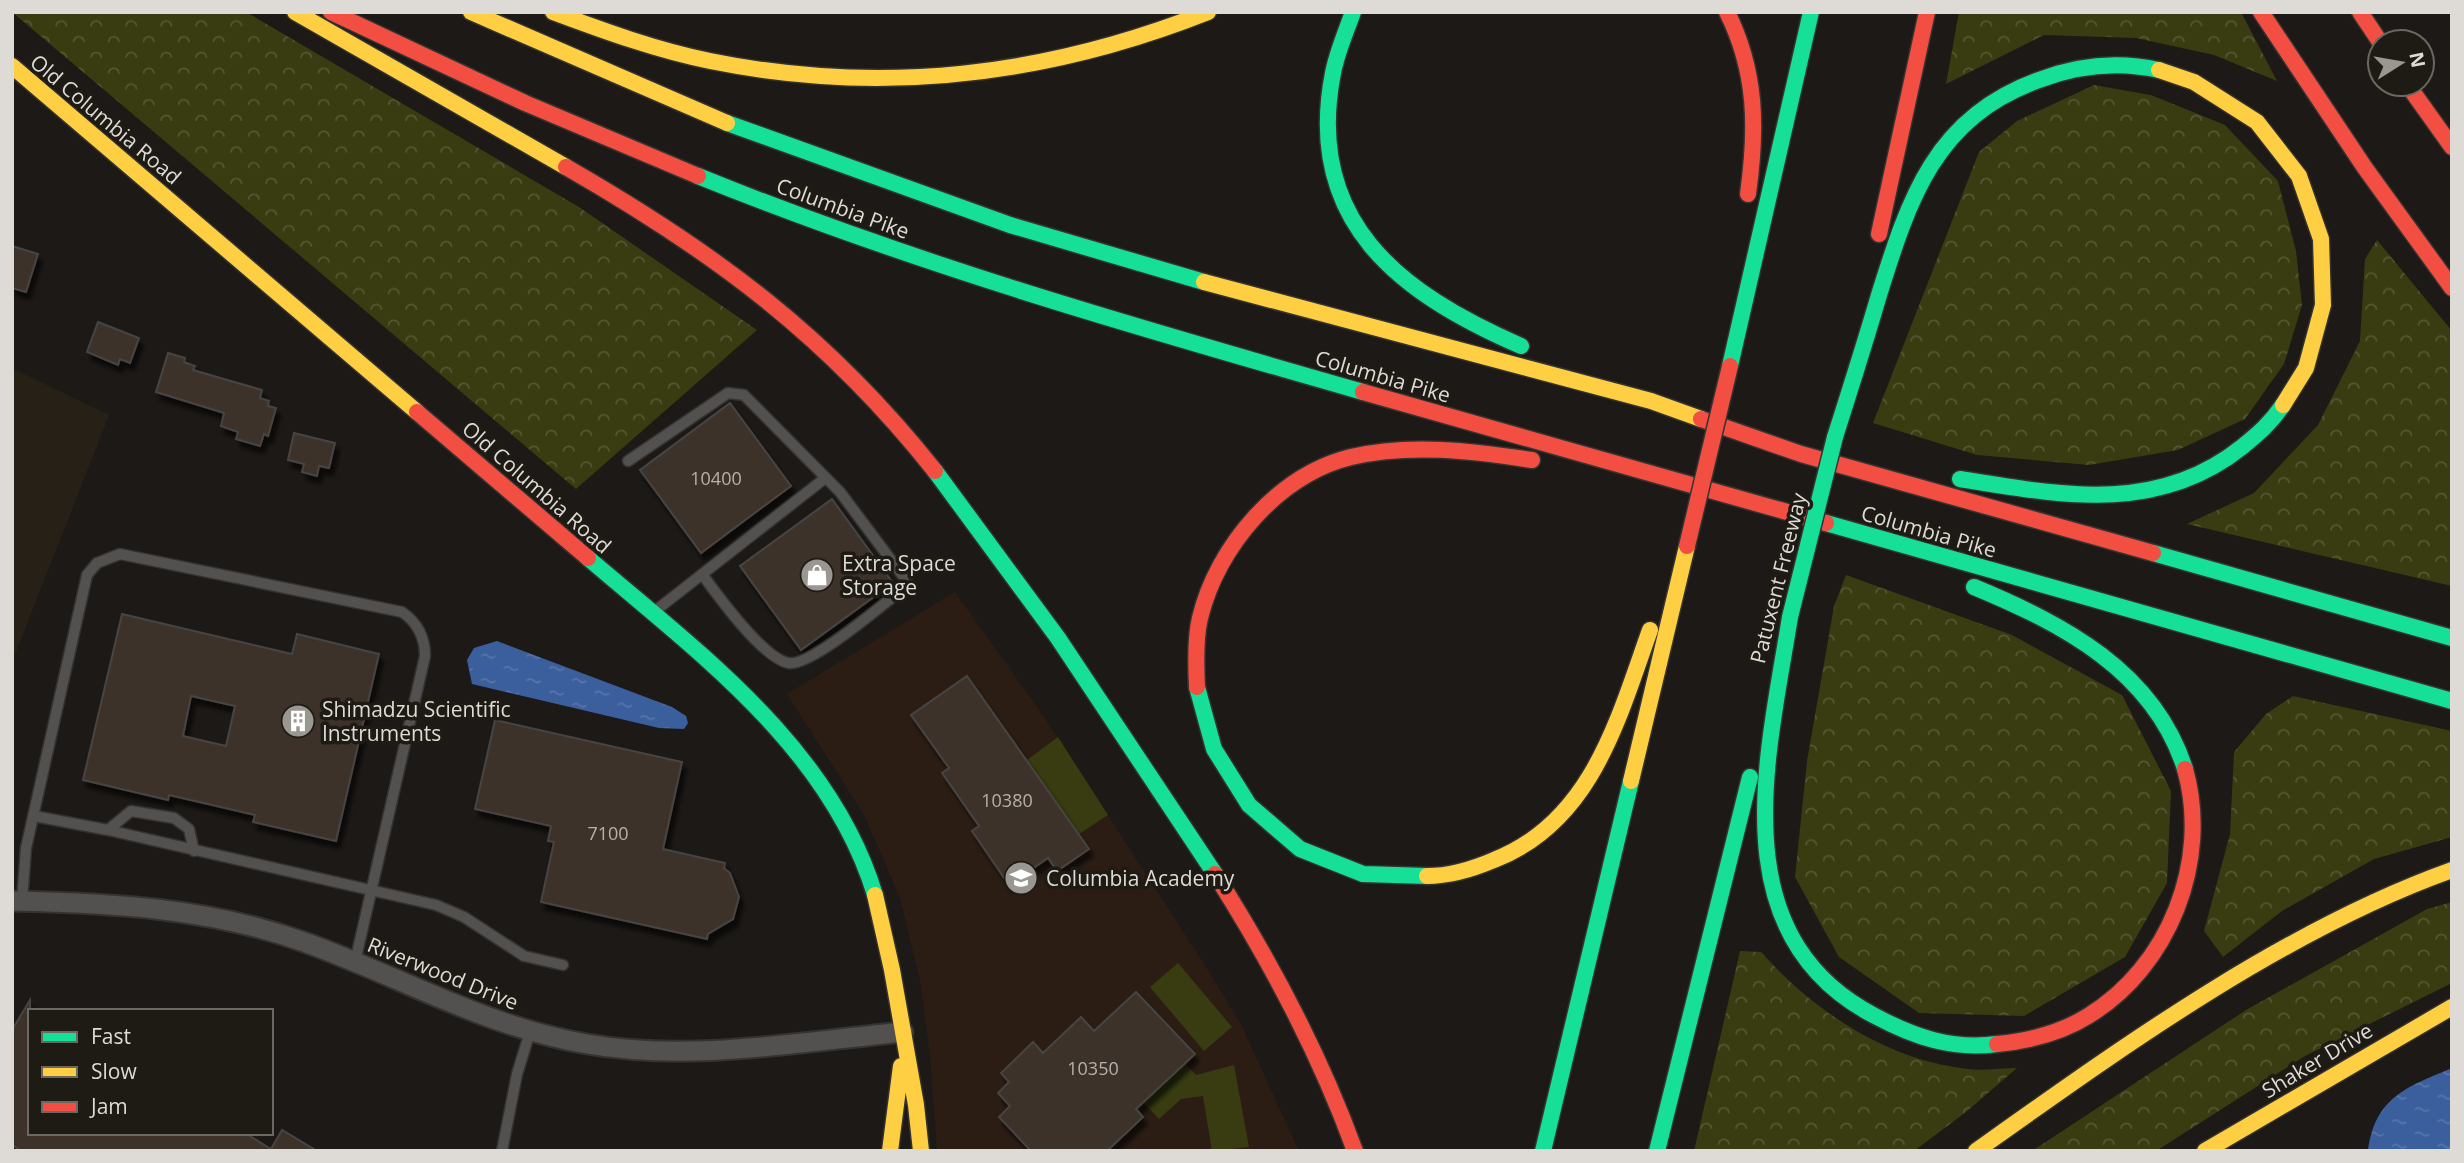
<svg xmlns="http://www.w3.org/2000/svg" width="2464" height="1163" viewBox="0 0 2464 1163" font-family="'Open Sans',sans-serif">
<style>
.built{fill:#272016}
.education{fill:#2b1d14}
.forest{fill:url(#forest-crowns)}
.green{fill:#383c10}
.water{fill:url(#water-ripples)}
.building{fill:#3e332c;stroke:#474443;stroke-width:2;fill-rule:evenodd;filter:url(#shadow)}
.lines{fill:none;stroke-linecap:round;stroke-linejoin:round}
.lane-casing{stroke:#353331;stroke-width:13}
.street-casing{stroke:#353331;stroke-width:23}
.fast-casing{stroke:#353331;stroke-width:19}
.slow-casing{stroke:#353331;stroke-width:19}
.jam-casing{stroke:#353331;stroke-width:19}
.lane{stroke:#52514f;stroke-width:10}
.street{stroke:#52514f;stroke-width:19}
.fast{stroke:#16e098;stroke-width:16}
.slow{stroke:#ffcf43;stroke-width:16}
.jam{stroke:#f24e42;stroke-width:16}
.fast-bridge-casing{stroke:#353331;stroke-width:19;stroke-linecap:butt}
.jam-bridge-casing{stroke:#353331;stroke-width:19;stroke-linecap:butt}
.fast-bridge{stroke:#16e098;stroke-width:16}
.jam-bridge{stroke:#f24e42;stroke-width:16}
.labels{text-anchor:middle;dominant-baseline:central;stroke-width:7;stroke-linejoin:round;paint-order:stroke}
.number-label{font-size:18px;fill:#b6b1ac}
.street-label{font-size:21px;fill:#dedbd7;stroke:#1e1a14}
.poi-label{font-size:21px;fill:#dedbd7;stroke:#1e1a14;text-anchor:start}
</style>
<defs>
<pattern id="forest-crowns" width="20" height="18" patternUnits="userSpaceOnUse" patternTransform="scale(1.75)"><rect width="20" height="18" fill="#383c10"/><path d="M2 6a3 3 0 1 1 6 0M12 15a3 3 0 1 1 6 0" fill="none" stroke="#545832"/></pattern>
<pattern id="water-ripples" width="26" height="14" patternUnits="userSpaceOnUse" patternTransform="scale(1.75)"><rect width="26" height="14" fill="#3b5f9d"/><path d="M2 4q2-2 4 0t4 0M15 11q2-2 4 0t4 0" fill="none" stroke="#5775aa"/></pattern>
<filter id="shadow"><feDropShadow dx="4" dy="7" stdDeviation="2" flood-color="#0009"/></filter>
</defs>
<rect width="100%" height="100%" fill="#1c1916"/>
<path class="built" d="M12 368 109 415 12 662Z"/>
<path class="education" d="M955 592 1043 715 1201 959 1241 1024 1299 1151H937L930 1055 920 981 900 898 864 815 787 694Z"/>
<path class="forest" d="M12 12H246L579 207 757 330 576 489Z
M1959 12H2241L2277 81 2214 55 2136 38 2044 35 1946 84Z
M2094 85 2151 95 2225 125 2278 181 2296 251 2302 305 2284 364 2245 419 2178 450 2089 465 1977 455 1873 423 1979 152 2017 121Z
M2377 240 2452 331V586L2187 524 2254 493 2318 425 2360 341 2365 259Z
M1846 575 2012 635 2122 695 2171 791 2167 883 2125 957 2024 1016 1919 1013 1839 957 1795 877 1807 761 1834 606Z
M2293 696 2452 731V837L2374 859 2282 911 2223 957 2204 931 2230 834 2234 752 2266 714Z
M2452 902V983L2305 1056 2156 1151H2032L2246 1010 2427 909Z
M1740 951 1761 952C1814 1011 1886 1060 1968 1069 1984 1071 2001 1068 2017 1068L1966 1112 1914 1151H1694Z"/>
<path class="green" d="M1058 737 1108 815 1079 834 1027 760Z
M1178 963 1232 1027 1204 1051 1150 987Z
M1185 1063 1196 1075 1234 1065 1249 1147 1212 1151 1203 1096 1181 1099 1159 1119 1143 1102Z"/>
<path class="water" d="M497 641 672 707 686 716 688 723 684 729 659 728 472 684 467 660 474 648Z
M2452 1068V1151H2368C2375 1097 2407 1087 2452 1068Z"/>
<path class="building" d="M12 246 38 254 26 292 12 288Z
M98 322 139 338 130 363 120 359 118 365 87 352Z
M168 353 185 358 184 362 195 366 193 370 262 390 260 398 269 401 268 406 276 408 268 436 264 434 260 446 236 439 238 432 221 426 224 413 156 392Z
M730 403 791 486 701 553 640 470Z
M294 433 335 443 329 468 319 466 317 476 302 472 304 464 288 460Z
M832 499 893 583 801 650 740 566Z
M122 614 292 654 297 634 379 654 336 841 253 822 255 815 169 795 168 800 83 780ZM191 696 235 706 226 746 183 736Z
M967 676 1089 849 1057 871 1048 858 1009 885 972 831 979 826 942 773 949 768 911 715Z
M495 720 682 762 663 849 725 863 724 868 730 873 739 897 733 919 708 934 707 939 541 902 554 842 548 841 551 826 475 809Z
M1136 992 1195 1054 1136 1109 1143 1117 1107 1151H1031L999 1117 1010 1106 998 1093 1009 1082 1001 1073 1033 1042 1043 1053 1081 1017 1094 1031Z
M30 1000V1133H245L271 1149 282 1130 317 1151H22L12 1145V1030Z"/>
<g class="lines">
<defs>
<path id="lane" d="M628 461 728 393 744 395 840 492 909 584C888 600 810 668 788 663 762 657 718 596 702 574
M655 611 824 479
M34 816 108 830 131 811 174 818 189 829 194 851
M108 830 436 905 464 917 524 956 563 965
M22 901 26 848 87 575 97 563 120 554 402 612C418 623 425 637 425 656L355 962
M502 1151 517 1074 530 1032"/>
<path id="street" d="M12 901C112 903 209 908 304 942 399 976 486 1027 587 1044 691 1062 799 1042 903 1032"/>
<path id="fast" d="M1353 12C1346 32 1337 52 1333 73 1304 221 1399 293 1521 346
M727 123 1010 225 1204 282
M698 176C915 264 1139 328 1363 392
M1730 366 1811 12
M1835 437C1850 390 1865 343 1879 295 1909 199 1935 117 2039 80 2078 65 2118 61 2159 70
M935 471 1058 638 1215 874
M1960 479C2059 495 2157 515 2242 447 2258 434 2271 423 2283 405
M1826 523 2452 701
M2153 553 2452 638
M588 558C699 653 831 749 875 895
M1974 587C2063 624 2154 671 2185 769
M1790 617C1768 755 1719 935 1875 1016 1914 1037 1952 1050 1997 1044
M1197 687 1214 749 1249 805 1300 849 1363 874 1427 876
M1543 1151 1631 781
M1657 1151 1750 777"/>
<path id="slow" d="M295 12 566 167
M471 12 727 123
M553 12C604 31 656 50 710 61 882 96 1046 76 1208 12
M12 66 417 412
M2159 70 2194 82 2257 122 2299 176 2321 239 2323 305 2306 368 2283 405
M1204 282 1651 401 1701 419
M1631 781 1687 546
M1427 876C1450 876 1473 869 1494 860 1592 822 1618 719 1650 630
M875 895 892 970 916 1105 921 1151
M890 1151 901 1066
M1976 1151C2121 1048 2284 930 2452 870
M2205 1151 2452 1007"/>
<path id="jam" d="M331 12 525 103 698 176
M1727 12C1757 72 1757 129 1748 194
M2261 12 2365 168 2452 288
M2360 12 2380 42
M2407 84 2452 147
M566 167C714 252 828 336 935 471
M1879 234 1927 12
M1363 392 1826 523
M417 412 588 558
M1701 419 1801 454 2153 553
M1197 687C1196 667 1195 638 1200 618 1217 547 1278 475 1351 457 1410 443 1473 451 1532 460
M1215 874C1271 962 1319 1052 1355 1151
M1997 1044C2028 1041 2061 1033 2088 1016 2169 967 2211 861 2185 769"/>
</defs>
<use href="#lane" class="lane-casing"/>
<use href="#street" class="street-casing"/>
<use href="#fast" class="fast-casing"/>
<use href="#slow" class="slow-casing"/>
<use href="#jam" class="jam-casing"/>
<use href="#lane" class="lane"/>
<use href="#street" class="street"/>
<use href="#fast" class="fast"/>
<use href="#slow" class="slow"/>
<use href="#jam" class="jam"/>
<defs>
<path id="fast-bridge" d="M1790 617 1835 437"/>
<path id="jam-bridge" d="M1687 546 1730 366"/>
</defs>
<use href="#fast-bridge" class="fast-bridge-casing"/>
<use href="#jam-bridge" class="jam-bridge-casing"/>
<use href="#fast-bridge" class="fast-bridge"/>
<use href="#jam-bridge" class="jam-bridge"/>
</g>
<defs>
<symbol id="shop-disc" viewBox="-11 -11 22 22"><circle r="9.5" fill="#9a9793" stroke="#1e1a14"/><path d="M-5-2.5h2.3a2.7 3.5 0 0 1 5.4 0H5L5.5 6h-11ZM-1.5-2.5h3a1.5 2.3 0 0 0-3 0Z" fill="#fff"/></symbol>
<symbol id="building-disc" viewBox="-11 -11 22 22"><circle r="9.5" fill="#9a9793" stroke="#1e1a14"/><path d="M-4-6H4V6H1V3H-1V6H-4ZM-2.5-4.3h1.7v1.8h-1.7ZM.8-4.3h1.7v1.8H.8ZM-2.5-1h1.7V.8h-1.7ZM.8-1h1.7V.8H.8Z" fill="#fff"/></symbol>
<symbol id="school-disc" viewBox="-11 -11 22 22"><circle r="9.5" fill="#9a9793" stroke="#1e1a14"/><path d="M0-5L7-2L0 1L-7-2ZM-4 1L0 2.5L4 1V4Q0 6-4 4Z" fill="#fff"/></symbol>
</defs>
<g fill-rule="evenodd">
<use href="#shop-disc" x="798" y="556" width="38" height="38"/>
<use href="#building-disc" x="279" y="702" width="38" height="38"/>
<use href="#school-disc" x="1002" y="859" width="38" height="38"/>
</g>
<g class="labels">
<g class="number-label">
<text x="716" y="478">10400</text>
<text x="1007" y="800">10380</text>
<text x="608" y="833">7100</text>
<text x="1093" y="1068">10350</text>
</g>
<g class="street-label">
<text transform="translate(106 119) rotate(40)">Old Columbia Road</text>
<text transform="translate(843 208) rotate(20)">Columbia Pike</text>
<text transform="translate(1383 376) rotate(16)">Columbia Pike</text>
<text transform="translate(537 487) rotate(41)">Old Columbia Road</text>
<text transform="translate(1929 531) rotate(16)">Columbia Pike</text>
<text transform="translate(1778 578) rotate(-76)">Patuxent Freeway</text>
<text transform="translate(443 973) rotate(22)">Riverwood Drive</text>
<text transform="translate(2317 1060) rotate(-31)">Shaker Drive</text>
</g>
<g class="poi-label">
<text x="842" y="563">Extra Space<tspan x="842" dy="24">Storage</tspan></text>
<text x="322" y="709">Shimadzu Scientific<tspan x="322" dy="24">Instruments</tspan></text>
<text x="1046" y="878">Columbia Academy</text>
</g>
</g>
<rect width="2464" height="1163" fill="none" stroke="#dedbd7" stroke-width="28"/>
<rect x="28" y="1009" width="245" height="126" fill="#1e1a14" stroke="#6b6762" stroke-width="2"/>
<rect x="42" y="1032" width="35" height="10" fill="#16e098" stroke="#6b6762" stroke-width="2"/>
<text x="91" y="1044" font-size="21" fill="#dedbd7">Fast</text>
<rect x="42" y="1067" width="35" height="10" fill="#ffcf43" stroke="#6b6762" stroke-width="2"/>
<text x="91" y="1079" font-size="21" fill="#dedbd7">Slow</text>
<rect x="42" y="1102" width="35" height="10" fill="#f24e42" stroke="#6b6762" stroke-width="2"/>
<text x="91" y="1114" font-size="21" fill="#dedbd7">Jam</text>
<g transform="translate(2401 63) rotate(79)"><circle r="33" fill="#1e1a14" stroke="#6b6762" stroke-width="2"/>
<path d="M0-5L12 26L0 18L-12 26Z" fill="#9a9793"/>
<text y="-10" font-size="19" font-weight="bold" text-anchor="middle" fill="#dedbd7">N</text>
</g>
</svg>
